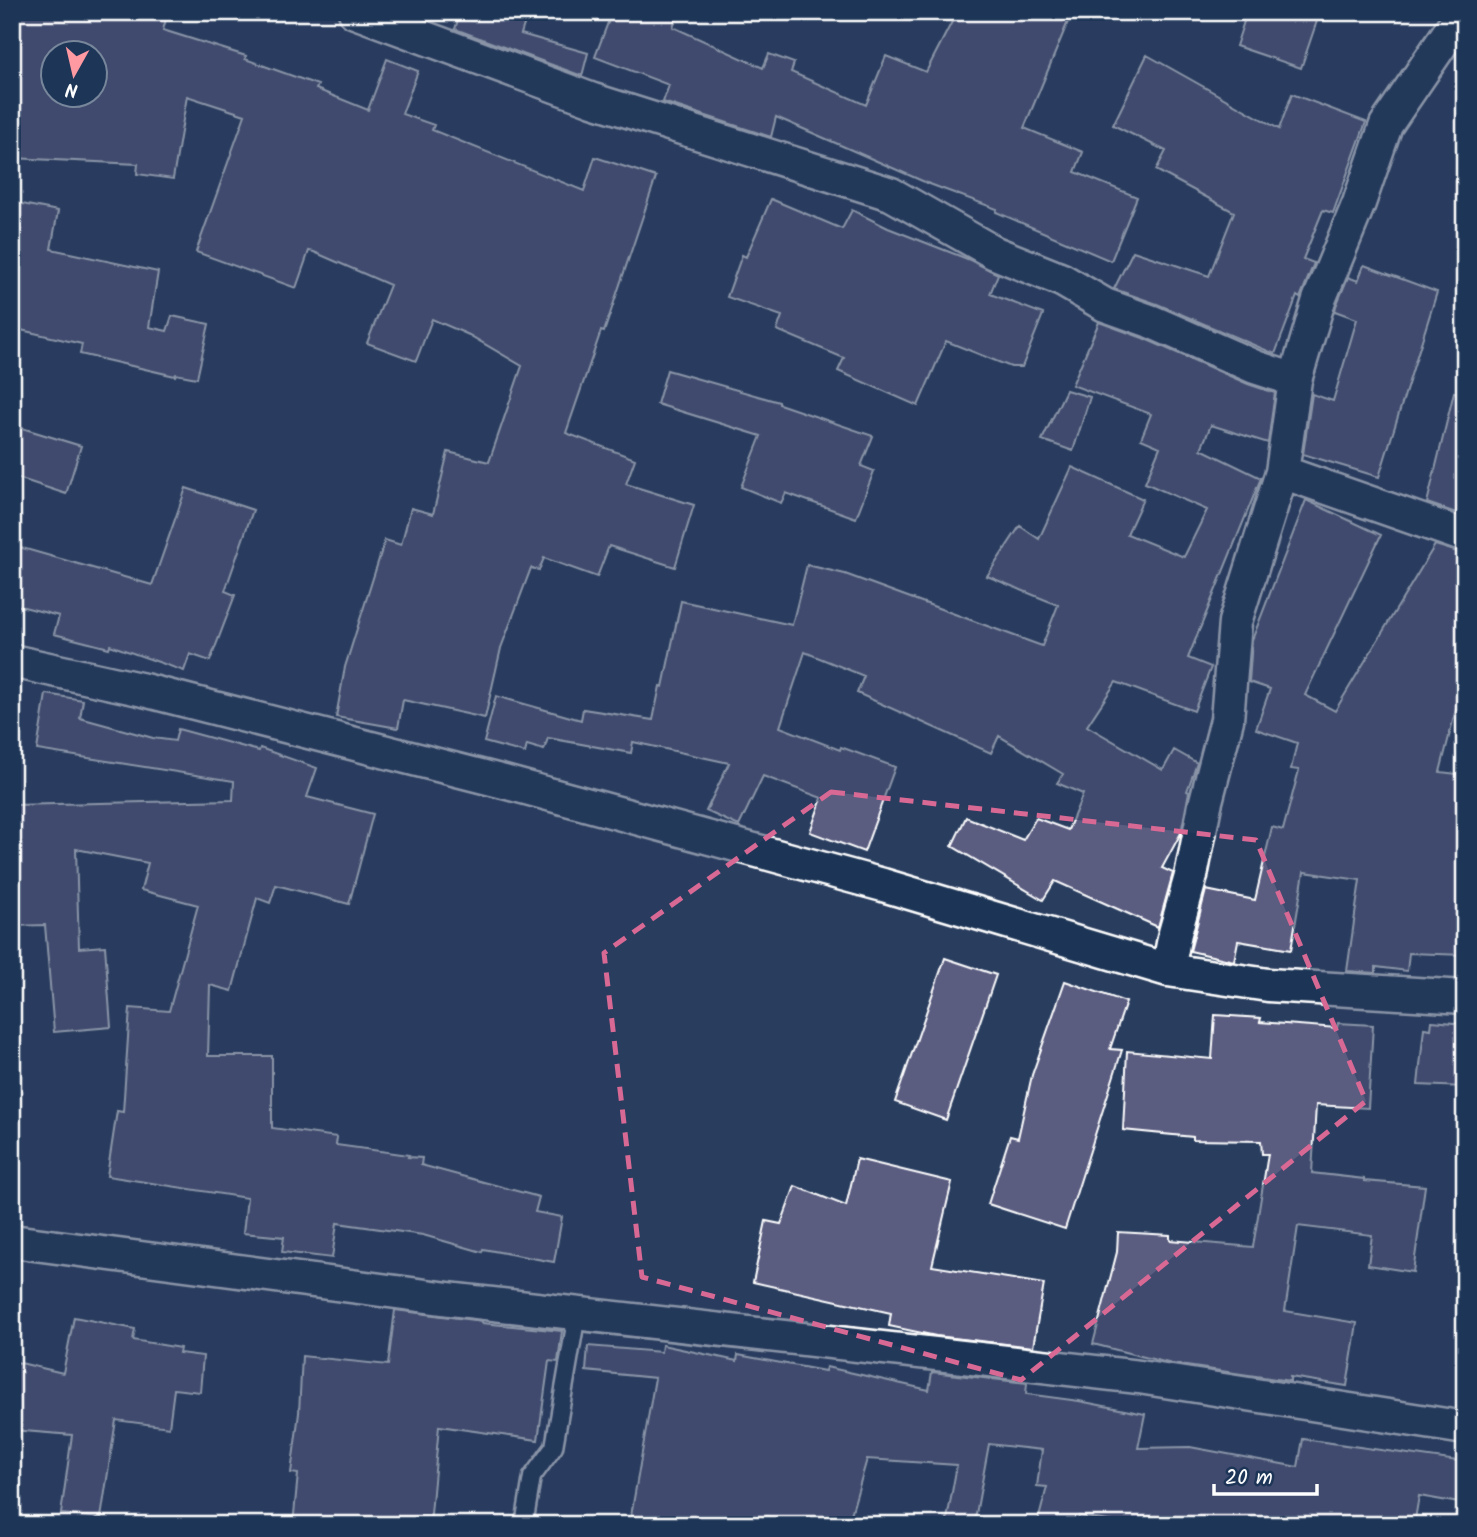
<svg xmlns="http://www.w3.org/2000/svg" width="1477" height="1537" viewBox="0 0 1477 1537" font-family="Kalam,sans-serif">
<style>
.building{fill:#5a5c80;stroke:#fff;stroke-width:2;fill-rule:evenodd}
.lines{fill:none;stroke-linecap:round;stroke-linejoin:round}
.lane-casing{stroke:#fff;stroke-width:21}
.street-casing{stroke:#fff;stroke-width:37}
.lane{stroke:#1d3557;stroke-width:16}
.street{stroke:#1d3557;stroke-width:32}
.marked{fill:none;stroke:#d76994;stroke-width:5;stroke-dasharray:14 9;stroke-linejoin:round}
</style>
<rect width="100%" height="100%" fill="#293d5f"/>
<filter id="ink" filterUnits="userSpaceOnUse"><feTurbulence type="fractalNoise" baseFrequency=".0143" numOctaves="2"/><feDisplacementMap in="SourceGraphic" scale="14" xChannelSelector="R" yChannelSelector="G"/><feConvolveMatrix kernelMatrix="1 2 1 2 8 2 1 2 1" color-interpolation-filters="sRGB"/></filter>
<g filter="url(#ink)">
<path class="building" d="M12 12H168L163 30 246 56 245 59 318 85 316 89 368 110 387 59 418 71 402 114 434 125 432 130 584 191 595 157 656 177 604 332 601 331 566 433 635 459 626 484 694 505 675 567 609 546 597 577 544 558 539 570 531 568 501 648 485 718 403 700 398 728 336 717 345 667 385 540 401 545 411 508 433 514 448 452 489 462 522 366 469 335 432 319 416 361 367 343 390 285 314 252 309 251 296 288 196 252 245 115 187 96 173 179 137 174 138 164 12 158ZM52 52H94V94H52Z
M476 12H528L521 34 588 53 582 76 455 29 459 17 473 21Z
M612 12H678L673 27 763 68 769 54 794 63 791 72 866 105 886 56 926 72 957 12H1072L1024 128 1083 152 1075 172 1137 197 1111 261 996 212 997 209 927 183 776 117 771 137 663 102 669 85 595 57Z
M1247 12H1320L1301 68 1236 46Z
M1147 55 1279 129 1292 94 1366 122 1333 213 1323 210 1303 259 1314 263 1300 298 1297 296 1275 354 1157 304 1114 289 1133 251 1209 276 1234 212 1156 170 1166 151 1113 125Z
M771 199 842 229 852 210 888 228 970 260 998 274 990 294 1043 314 1022 367H1011L946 341 918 406 838 371 844 358 777 330 782 316 727 297 742 255 746 257Z
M12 202 58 211 51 249 158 272 149 327 167 331 172 316 209 324 197 378 176 374 175 376 80 354 82 344 12 328Z
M1364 265 1437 292 1379 477 1303 454 1312 394 1333 401 1357 319 1335 311 1336 306 1348 277 1358 281Z
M1099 322 1143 338 1248 384 1275 393 1268 443 1211 425 1201 449 1261 478 1188 658 1211 667 1194 711 1116 682 1087 726 1163 770 1174 750 1197 763 1187 791 1189 792 1181 833 1162 868 1173 873 1158 927 1055 881 1043 900 952 846 966 817 1023 840 1036 818 1068 830 1083 794 1057 783 1063 774 999 736 991 753 857 693 864 676 805 652 780 727 840 750 841 747 895 767 864 852 810 832 822 798 763 776 739 826 706 811 729 763 633 742 631 753 548 738 544 750 527 745 525 753 484 742 496 696 581 720 583 709 653 720 660 686 663 687 681 601 792 625 807 565 845 574 1042 646 1058 605 987 576 1020 526 1039 539 1072 467 1143 499 1127 534 1184 557 1207 510 1145 483 1160 447 1141 439 1151 414 1072 385Z
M667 370 779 402V404L873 436 861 466 874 471 856 518 786 493 781 503 741 487 761 436 657 404Z
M1066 390 1090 397 1073 451 1042 440Z
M1454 392 1465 394V516L1427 503Z
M12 425 81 446 66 494 12 476Z
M186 488 253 510 225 591 235 595 210 661 190 654 184 671 110 645 109 648 54 634 59 616 12 604V545L152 585Z
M1306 500 1381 535 1305 695 1335 711 1435 545 1465 554V698L1459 697 1440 772 1465 775V955L1409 953 1407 971 1376 967V973L1347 971 1360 880 1304 872 1291 950 1238 941 1234 961 1190 951 1206 890 1255 900 1272 827 1283 830 1299 770 1291 769 1297 743 1256 729 1270 689 1249 682 1252 640Z
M46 694 83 700 80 718 153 738 175 741 178 729 259 751 260 748 317 768 307 797 373 814 349 904 276 885 270 903 257 898 232 991 210 985 208 1056H272V1128L337 1137 336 1145 409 1155 408 1157 422 1158 421 1165 539 1197 535 1212 562 1217 554 1262 483 1249 482 1252 423 1235 337 1223 332 1258 282 1252 284 1237 243 1233 247 1198 107 1176 117 1111 123 1112 130 1008 169 1011 198 905 141 890 148 863 76 849 79 948 105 946 111 1027 54 1032 45 925 12 926V805L233 800 234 781 37 750Z
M945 958 996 975 946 1120 895 1102Z
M1065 981 1126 1002 1110 1049 1122 1050 1065 1229 988 1204 1010 1136 1018 1138 1032 1075Z
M1215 1015 1261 1018 1260 1022 1337 1028 1338 1023 1373 1025 1368 1108 1316 1105 1312 1173 1364 1179V1181L1425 1186 1413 1272 1368 1265 1372 1235 1298 1226 1285 1311 1357 1323 1347 1386 1290 1377V1381L1172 1364 1093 1344 1117 1252 1118 1232 1170 1235V1240L1253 1247 1268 1154H1262L1261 1141 1193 1140V1137L1123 1130 1127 1051 1212 1059Z
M1432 1021 1465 1024V1087L1418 1085 1424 1028 1431 1029Z
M857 1159 952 1182 932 1266 1044 1284 1033 1347 936 1336 889 1326 891 1313 753 1282 766 1221 781 1224 795 1186 846 1206Z
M395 1310 482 1321V1323L562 1331 558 1362 549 1361 538 1440 439 1426 430 1525H293L298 1474 291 1473 299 1413 302 1356 388 1365Z
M74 1317 135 1329 133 1340 180 1348 179 1353 203 1356 200 1392 174 1389 169 1427 116 1420 101 1518 61 1514 72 1435 12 1430V1361L63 1373Z
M662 1345 737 1361 738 1355 825 1371 826 1367 929 1390 932 1372 1027 1383 1026 1394 1079 1401 1145 1414 1138 1448 1190 1447 1298 1467 1303 1439 1465 1462V1504L1419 1496 1414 1525H1131L1079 1516 1077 1525H1037L1047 1487 1037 1486 1042 1450 989 1444 974 1525H946L957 1465 867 1459 848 1525H795L767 1516 765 1525H677L631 1516 655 1378 586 1371 588 1346 661 1352Z"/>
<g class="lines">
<defs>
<path id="lane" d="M524 1525 532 1477 554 1447 577 1314"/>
<path id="street" d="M355 12 593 100 891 194 995 253 1062 280 1105 305 1150 321 1255 367 1295 380
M1282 472 1465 536
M12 661 144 690 504 782 883 885 1168 970 1268 985 1465 997
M1168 970 1175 933 1191 876 1205 805 1227 720 1235 622 1282 472 1295 380 1319 300 1359 203 1386 125 1463 12
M12 1241 449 1299 1139 1377 1465 1428"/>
</defs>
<use href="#lane" class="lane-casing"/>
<use href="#street" class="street-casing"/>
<use href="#lane" class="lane"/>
<use href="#street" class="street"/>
</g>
</g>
<path d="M0 0H1477V1537H0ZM831 792 1256 840 1366 1101 1021 1380 642 1277 604 953Z" fill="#293d5f" fill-opacity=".55" fill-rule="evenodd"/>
<path class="marked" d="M831 792 1256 840 1366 1101 1021 1380 642 1277 604 953Z"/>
<rect width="1477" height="1537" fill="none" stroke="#1d3557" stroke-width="42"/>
<rect x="21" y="21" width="1435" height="1495" fill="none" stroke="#fff" stroke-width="2.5" filter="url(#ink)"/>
<g transform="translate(74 74) rotate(188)"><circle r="33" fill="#1d3557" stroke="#77869a" stroke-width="2"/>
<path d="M0-5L12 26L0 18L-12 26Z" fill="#ff9aa2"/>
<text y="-10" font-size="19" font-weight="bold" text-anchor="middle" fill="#ffffff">N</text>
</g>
<path d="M1214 1484v10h103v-10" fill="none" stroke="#ffffff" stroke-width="3.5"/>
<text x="1225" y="1484" font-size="21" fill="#ffffff" stroke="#1d3557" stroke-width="5" paint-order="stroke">20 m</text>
</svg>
